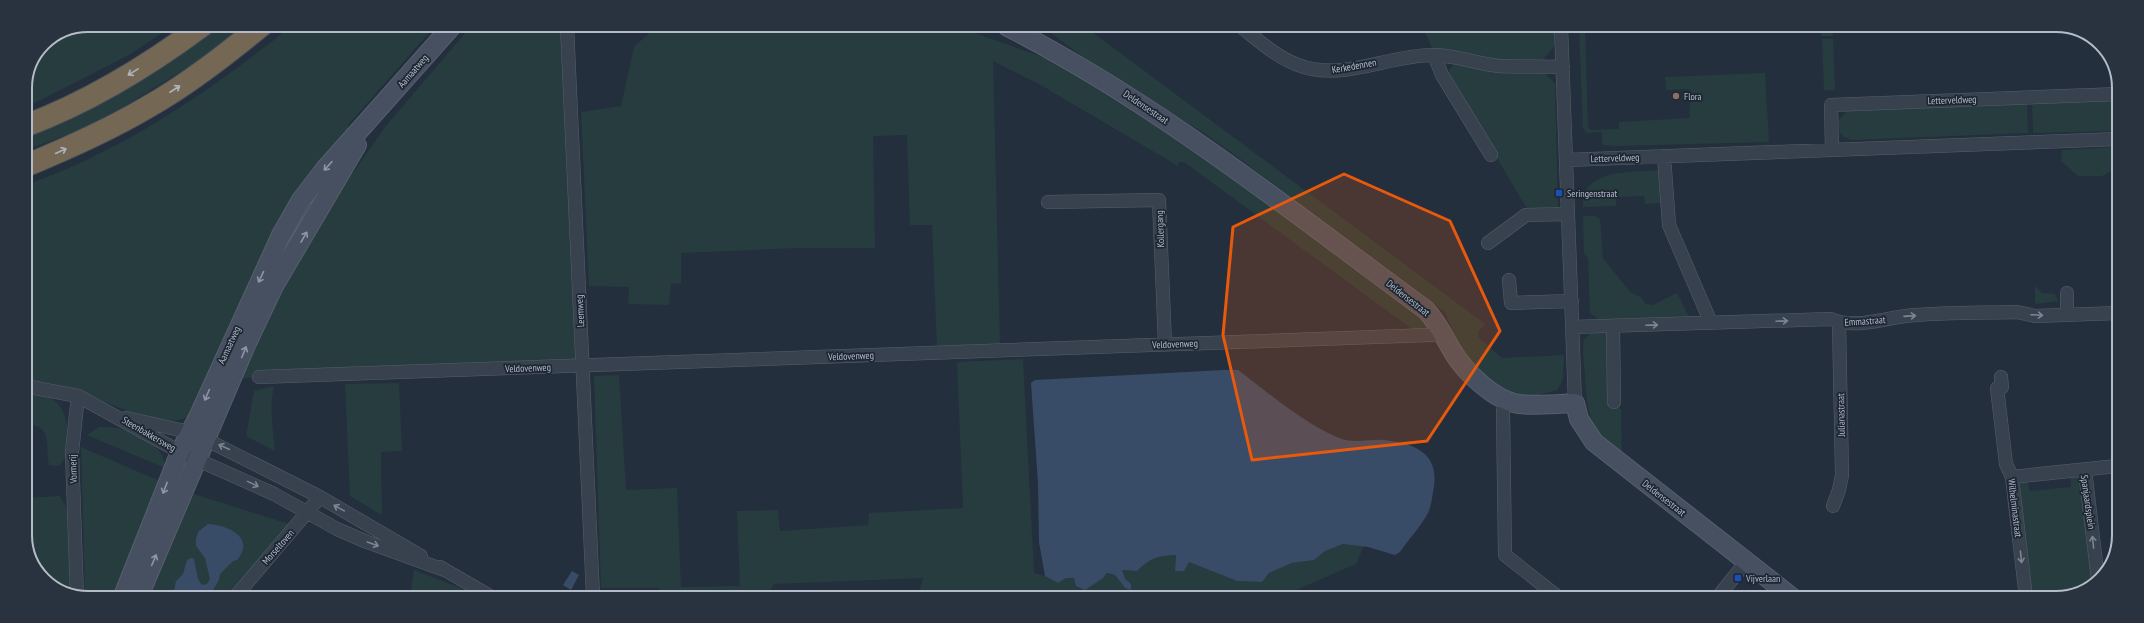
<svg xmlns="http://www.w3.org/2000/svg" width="2144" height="623" viewBox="0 0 2144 623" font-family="'PT Sans Narrow',sans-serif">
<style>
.green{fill:#263c3f}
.water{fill:#394c67}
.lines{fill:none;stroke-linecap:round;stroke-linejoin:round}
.street-casing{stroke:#565f6c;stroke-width:14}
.secondary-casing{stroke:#565f6c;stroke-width:20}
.highway-casing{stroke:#434c59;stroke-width:24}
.street{stroke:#38414e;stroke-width:13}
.secondary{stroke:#465061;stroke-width:18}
.highway{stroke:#746855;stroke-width:22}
.oneway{stroke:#aeb4bd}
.oneway2{stroke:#8e96a5}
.oneway3{stroke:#7c8592}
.marked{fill:#e8590c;fill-opacity:0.2;stroke:#e8590c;stroke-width:3;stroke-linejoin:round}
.education-dot{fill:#8d6e63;stroke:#1d2633;stroke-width:1.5}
.transit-dot{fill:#1a4fb4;stroke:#1d2633;stroke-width:1.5}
.labels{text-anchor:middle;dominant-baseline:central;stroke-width:3.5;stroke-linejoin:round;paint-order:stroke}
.street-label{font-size:10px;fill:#b4bcc9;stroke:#1d2633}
.poi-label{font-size:10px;fill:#b4bcc9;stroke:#1d2633;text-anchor:start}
.rim{fill:none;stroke:#b4bcc9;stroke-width:2}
</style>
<rect width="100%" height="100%" fill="#242f3e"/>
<path class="green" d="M88 25H174L129 55 25 108V88L44 43Z
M213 25H250L209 54 107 117 79 131 25 150V131Z
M293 25H436L348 125 353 173 385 127 472 25H561L571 171 578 360 363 367 206 382C202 389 193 413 187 417 160 432 96 396 68 387 54 383 39 382 25 380V185C124 151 211 90 293 25Z
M657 26H955L1048 59 1188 146 1429 324 1431 330 1412 329 1184 162H1178V166L1039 84 993 61 1000 345 937 347 932 225H910L907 135 873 136 875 248H799L681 253V283L671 284 669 305 628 304 629 287 589 286 581 112 621 106 634 47Z
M1042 26H1084L1485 324 1478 332V337L1502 358 1564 355 1563 379 1557 390 1531 397 1508 393 1479 372 1463 355 1445 312 1235 155 1201 131 1112 79Z
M1422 26 1554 27 1555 45 1542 61H1506L1433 50Z
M1579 27H1585L1588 127 1590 130 1619 129V122L1690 118 1689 89 1666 90 1665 77 1765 73 1769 142 1615 146 1602 145V132L1587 133 1583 128Z
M1821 27H1832L1833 36H1821Z
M1822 39H1833L1835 90H1824Z
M1456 63 1542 70 1555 84 1558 210H1528L1448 76 1450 68Z
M2119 99V131L2033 133 2032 102Z
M2027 103 2028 133 1852 140C1840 137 1838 132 1839 119L1847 111Z
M2119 147V166L2102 176H2078L2061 161 2062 150Z
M1659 170 1661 203 1645 204 1644 196 1616 197V206L1583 207C1581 168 1631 173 1659 170Z
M1583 216H1595L1600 219 1603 258 1630 292 1642 298 1645 304 1653 305 1677 293 1690 319 1597 323V318L1590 313 1588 258 1584 254Z
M2035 286 2042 293 2055 294 2058 301 2035 304Z
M1608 332 1611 359 1607 365 1608 405 1621 409 1622 456C1590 427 1587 418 1585 375 1584 364 1582 351 1584 340L1591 333Z
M1023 359 1034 573 1045 576 1058 583 1066 578H1103L1107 573 1115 575 1125 588 1122 570 1137 571C1151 558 1157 556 1176 555L1175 571 1189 562 1237 581 1261 582 1269 573 1292 563 1314 560 1325 550 1343 544 1364 546 1356 564 1280 597H918L923 578 774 584 767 597H660L659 588H601L594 376 619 375 626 490 677 488 681 587 740 586 737 511 778 510 780 531 868 525 869 513 963 508 957 362Z
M399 383 402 451 381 452 382 515 350 496 345 384Z
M274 386C269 408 273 430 275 451L246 436 254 391Z
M25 395C32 395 41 395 47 397 68 403 70 434 67 452 66 457 62 462 59 466L49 465C45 447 54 424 25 424Z
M99 427C123 425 165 440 165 468L87 435Z
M81 447 178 489 292 525 229 596H85Z
M2070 475 2079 477 2095 585 2056 598H2031L2020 483 2022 480H2028L2029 491 2071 487Z
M60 496 68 510 70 595 40 576 25 539V498Z
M414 570 481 596H410Z"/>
<path class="water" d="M1224 370H1238C1269 393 1304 424 1339 438 1354 444 1369 439 1384 440 1417 444 1441 454 1433 492 1432 498 1431 507 1428 513 1421 526 1408 540 1400 552L1395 555 1368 547 1343 544 1325 551 1314 560 1292 563 1269 573 1262 582 1237 581 1189 562 1184 571H1175L1176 555C1156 556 1151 558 1137 571L1122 570 1125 579 1131 584V590L1125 588 1115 575 1107 573 1103 578 1085 590 1076 586 1074 578H1066L1058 583 1045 576 1039 542 1038 483 1031 383 1035 380Z
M208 524C228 525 256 538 237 560L233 561 220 574 219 580 210 595 173 596 176 581 183 574 187 560 191 558 194 559 198 579 202 585 207 584 210 579 205 558 196 546V539L198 532Z
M572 571 579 575 571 590 563 585Z"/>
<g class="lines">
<defs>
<path id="street" d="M567 26 593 596
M1240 26C1258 40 1276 57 1298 65 1341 82 1388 55 1433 55 1455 55 1477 64 1499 66 1520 67 1542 66 1563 67
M1561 27 1575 403
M1434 55 1442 75 1491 155
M1832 150 1831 105 2119 94
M1664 156 1669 225 1711 323
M1566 160 2119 139
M1048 202 1159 200 1165 344
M1488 243 1526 215 1568 214
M1509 280 1511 303 1572 301
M2067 293V315
M1613 326 1614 402
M1572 327 1831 319C1853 329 1882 319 1906 316 1942 312 1980 313 2017 312L2035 316 2118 313
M259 377 1430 335 1443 333
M2001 377 2002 387 1997 388 2006 464 2012 477 2026 598
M25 386 78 396 180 452 274 494 337 529 367 542 447 571
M1507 400 1503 411 1505 555 1558 597
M126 418 189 432 207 440 320 497 421 556
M2085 470 2098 580
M2012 477 2117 466
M1833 506 1839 490 1842 475 1839 323
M440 567 490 596
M77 596 72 452 78 396
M236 596 320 497
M1717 598 1746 562"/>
<path id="secondary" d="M1006 26C1157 103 1290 210 1426 310 1438 323 1444 337 1453 352 1465 372 1495 401 1519 404 1537 406 1557 404 1575 403L1579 419 1594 442 1793 598
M123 596 180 452 200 413 281 235 301 200 324 170 453 25
M139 596 246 345 274 286 357 145"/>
<path id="highway" d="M25 126C89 102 148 66 203 25
M25 166C66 149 107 131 146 108 187 85 225 55 262 25"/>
</defs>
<use href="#street" class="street-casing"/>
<use href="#secondary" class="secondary-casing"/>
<use href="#highway" class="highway-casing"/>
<use href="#street" class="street"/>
<use href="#secondary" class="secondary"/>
<use href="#highway" class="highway"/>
</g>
<defs><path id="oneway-shaft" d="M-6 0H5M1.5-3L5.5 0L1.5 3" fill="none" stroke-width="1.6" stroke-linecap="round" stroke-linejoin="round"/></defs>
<g class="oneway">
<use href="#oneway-shaft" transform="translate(133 72) rotate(149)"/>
<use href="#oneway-shaft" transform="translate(175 89) rotate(-33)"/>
<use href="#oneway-shaft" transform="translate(61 151) rotate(-25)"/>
</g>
<g class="oneway2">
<use href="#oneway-shaft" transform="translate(328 166) rotate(132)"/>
<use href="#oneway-shaft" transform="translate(304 237) rotate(-60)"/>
<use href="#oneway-shaft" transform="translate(261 277) rotate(115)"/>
<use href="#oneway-shaft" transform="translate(244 352) rotate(-68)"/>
<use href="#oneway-shaft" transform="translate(207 395) rotate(113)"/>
<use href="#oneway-shaft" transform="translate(165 488) rotate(111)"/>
<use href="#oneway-shaft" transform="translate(154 560) rotate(-67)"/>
</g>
<g class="oneway3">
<use href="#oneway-shaft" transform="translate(2037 315) rotate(3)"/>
<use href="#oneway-shaft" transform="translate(1910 316) rotate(-4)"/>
<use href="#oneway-shaft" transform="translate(1782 321) rotate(-2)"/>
<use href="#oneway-shaft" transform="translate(1652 325) rotate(-2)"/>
<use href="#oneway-shaft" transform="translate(224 447) rotate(-155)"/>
<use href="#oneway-shaft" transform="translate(253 484) rotate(26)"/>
<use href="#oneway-shaft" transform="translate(339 508) rotate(-151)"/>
<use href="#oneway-shaft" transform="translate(2093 542) rotate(-96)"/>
<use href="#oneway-shaft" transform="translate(373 544) rotate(20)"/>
<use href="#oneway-shaft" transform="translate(2021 557) rotate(84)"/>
</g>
<path class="marked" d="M1344 174 1450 221 1500 331 1427 441 1252 460 1223 335 1233 227Z"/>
<circle class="education-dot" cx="1676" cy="96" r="4"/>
<g class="transit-dot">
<rect x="1555" y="189" width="8" height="8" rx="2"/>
<rect x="1734" y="574" width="8" height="8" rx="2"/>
</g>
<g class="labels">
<g class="street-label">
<text transform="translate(1354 66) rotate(-10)">Kerkedennen</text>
<text transform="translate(413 71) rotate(-49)">Aamaatweg</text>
<text transform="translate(1952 100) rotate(-2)">Letterveldweg</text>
<text transform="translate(1146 107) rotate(34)">Deldensestraat</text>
<text transform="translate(1615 158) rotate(-2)">Letterveldweg</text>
<text transform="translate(1160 229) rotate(-92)">Kollergang</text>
<text transform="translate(1408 298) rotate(38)">Deldensestraat</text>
<text transform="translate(580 311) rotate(-93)">Leemweg</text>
<text transform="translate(1865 321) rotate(-4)">Emmastraat</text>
<text transform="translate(1175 344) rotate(-2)">Veldovenweg</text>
<text transform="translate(229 345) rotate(-65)">Aamaatweg</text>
<text transform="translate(851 356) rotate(-2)">Veldovenweg</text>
<text transform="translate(528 368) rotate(-2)">Veldovenweg</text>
<text transform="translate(1841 415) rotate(-91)">Julianastraat</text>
<text transform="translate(149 434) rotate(30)">Steenbakkersweg</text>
<text transform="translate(73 469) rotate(-92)">Vormerij</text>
<text transform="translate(1664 498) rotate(38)">Deldensestraat</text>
<text transform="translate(2088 502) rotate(82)">Spanjaardsplein</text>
<text transform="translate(2015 508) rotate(83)">Wilhelminastraat</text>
<text transform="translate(278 547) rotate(-49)">Morseltoven</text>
</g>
<g class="poi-label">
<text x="1684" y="96">Flora</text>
<text x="1567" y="193">Seringenstraat</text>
<text x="1746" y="578">Vijverlaan</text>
</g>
</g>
<path d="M0 0H2144V623H0ZM88 32H2056A56 56 0 0 1 2112 88V535A56 56 0 0 1 2056 591H88A56 56 0 0 1 32 535V88A56 56 0 0 1 88 32Z" fill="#29323f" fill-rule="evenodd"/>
<path class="rim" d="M88 32H2056A56 56 0 0 1 2112 88V535A56 56 0 0 1 2056 591H88A56 56 0 0 1 32 535V88A56 56 0 0 1 88 32Z"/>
</svg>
